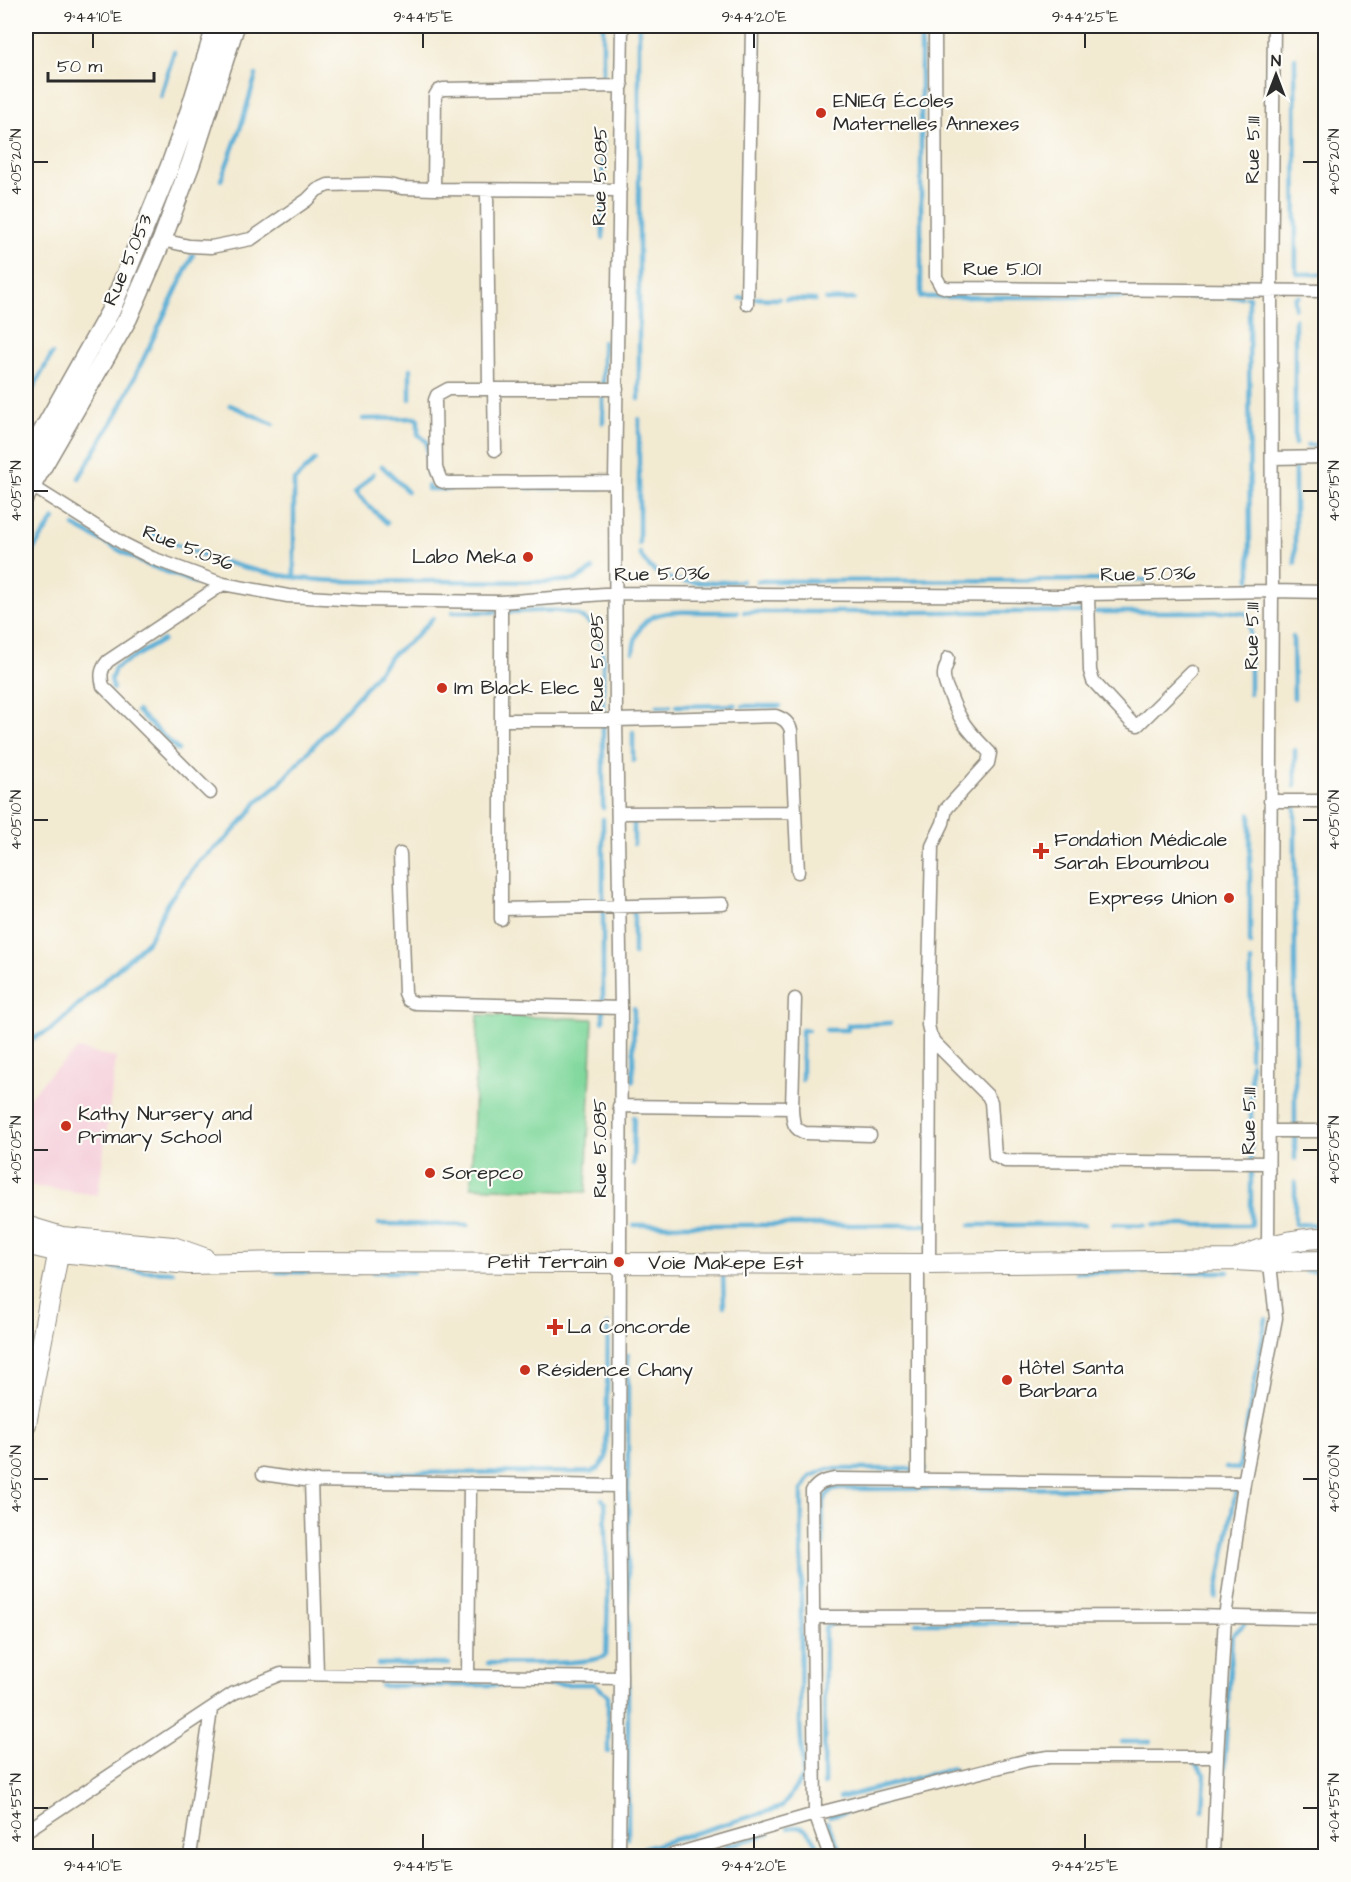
<svg xmlns="http://www.w3.org/2000/svg" width="1351" height="1882" viewBox="0 0 1351 1882" font-family="'Architects Daughter',sans-serif">
<style>
.built{fill:#f5cfdb}
.green{fill:#81d89d;stroke:#568264;stroke-width:1.5}
.lines{fill:none;stroke-linecap:round;stroke-linejoin:round}
.stream{stroke:#59aed5;stroke-width:4.5}
.minor-casing{stroke:#8f8a7e;stroke-width:15}
.secondary-casing{stroke:#8f8a7e;stroke-width:21}
.primary-casing{stroke:#8f8a7e;stroke-width:22}
.minor{stroke:#fff;stroke-width:12}
.secondary{stroke:#fff;stroke-width:18}
.primary{stroke:#fff;stroke-width:20}
.ticks{fill:none;stroke:#2b2b2b;stroke-width:2}
.poi-dot{fill:#c8321e;stroke:#fdfcf7;stroke-width:2}
.labels{text-anchor:middle;dominant-baseline:central;stroke-width:4.5;stroke-linejoin:round;paint-order:stroke}
.poi-label{font-size:20px;fill:#2b2b2b;stroke:#fdfcf7;text-anchor:start}
.street-label{font-size:20px;fill:#2b2b2b;stroke:#fdfcf7}
.neatline{fill:none;stroke:#2b2b2b;stroke-width:2}
.ticks-label{font-size:15px;text-anchor:middle;fill:#2b2b2b}
</style>
<rect width="100%" height="100%" fill="#fdfcf7"/>
<filter id="ink" filterUnits="userSpaceOnUse"><feTurbulence type="fractalNoise" baseFrequency=".0167" numOctaves="2"/><feDisplacementMap in="SourceGraphic" scale="12" xChannelSelector="R" yChannelSelector="G"/><feConvolveMatrix kernelMatrix="1 2 1 2 8 2 1 2 1" color-interpolation-filters="sRGB"/></filter>
<filter id="wash" filterUnits="userSpaceOnUse"><feTurbulence type="fractalNoise" baseFrequency=".008" numOctaves="4" result="noise"/><feDisplacementMap in="SourceGraphic" scale="24" xChannelSelector="R" yChannelSelector="G"/><feGaussianBlur stdDeviation="1.35" result="paint"/><feColorMatrix in="noise" values="0 0 0 0 0 0 0 0 0 0 0 0 0 0 0 0 0 1.4 0 .05"/><feComposite in="paint" operator="in"/></filter>
<g filter="url(#wash)">
<rect width="100%" height="100%" fill="#f3ead2"/>
<path class="built" d="M78 1049 116 1058 98 1195 26 1185V1101L48 1076Z"/>
<path class="green" d="M478 1015 593 1019 586 1192 471 1187Z"/>
<g class="lines">
<path class="stream" d="M603 26V75
M921 26V297H1241
M1295 58 1296 272 1298 274H1326
M161 96 174 52
M221 180 241 126 256 75
M603 184V141
M602 196 603 238
M1246 297H1249L1250 580
M740 298 779 299
M786 299 815 300
M826 300 854 299
M1295 308V298L1299 296
M1295 319V444
M116 321 125 301
M603 342V387
M410 369V399
M603 398V423
M639 399V26
M26 401 52 354
M230 405 273 424
M363 419 418 418V434L427 442 428 475
M639 419V544
M1307 445H1326
M1295 461V563
M382 466 407 491
M373 474 355 493 387 523
M79 478 119 410 193 255
M428 486V489H450
M528 488H600
M74 526 145 564 210 588
M149 533C190 552 234 567 279 575 330 584 382 581 434 581 470 581 507 582 543 582L575 580 593 569
M640 553C657 591 709 582 742 581
M26 560 54 519
M294 577V481L315 460
M757 581 1152 580
M1227 611 1249 614 1250 636
M453 612H498
M505 612C550 612 599 598 603 659
M744 612H940
M942 612H1087
M1096 612H1224
M1250 637V694
M1293 637 1294 698
M633 652C637 612 662 611 695 612 709 612 723 612 738 612
M113 689 111 679 115 668 163 640
M657 706H670
M677 706 736 705
M743 706H780
M137 711 178 750
M603 714V662
M603 725V808
M633 732V761
M1295 750V786
M1250 814V851
M634 821V844
M1250 855V944
M603 902V819
M634 911V954
M603 1021V911
M826 1030H848V1025L890 1023
M26 1042 52 1029 149 940 168 902 199 861 225 840 248 815 257 802 279 784 360 694 392 655 414 638 433 618
M1250 1058 1251 961
M802 1080V1030H808
M633 1081 634 1008
M1295 1159V803
M603 1164V1193
M633 1164 634 1117
M1295 1182V1224L1326 1225
M379 1224 468 1225
M1114 1224 1145 1225
M634 1225H937
M970 1225H1084
M1152 1225H1251V1063
M89 1264 142 1271 173 1272
M1305 1271H1326
M277 1272H359
M373 1272H413
M723 1272 724 1306
M1076 1272H1228
M628 1355V1838
M1226 1468 1239 1469 1266 1319
M370 1473 591 1472 599 1468 606 1458 608 1325
M823 1545C824 1528 817 1499 833 1489L1182 1488
M1216 1598 1236 1490 1233 1488
M916 1623H1036
M488 1663C508 1663 593 1666 606 1655L608 1599 605 1503 602 1499
M378 1664H449
M381 1686 595 1684 608 1696V1752
M1122 1742H1150
M1191 1759 1205 1774 1203 1811
M824 1784 825 1628 834 1623H886
M840 1798 953 1768
M829 1816 884 1802
M827 1822 843 1856
M788 1828C809 1822 815 1841 823 1856
M726 1846 769 1834
M639 1850 782 1807 803 1777 800 1722 802 1490 811 1476 828 1469H925
M723 1853 725 1856
M693 1856H695
M1219 1856 1232 1636 1244 1624"/>
</g>
</g>
<g filter="url(#ink)">
<g class="lines">
<defs>
<path id="minor" d="M935 26 936 277 941 286 947 288 1326 291
M434 189 435 96 438 91 443 89 622 86
M487 190 489 389
M162 240 189 246 211 247 251 239 307 200 317 190 328 185 368 184 389 185 402 188 434 189 620 190
M747 304 752 26
M494 389 495 450
M1273 458 1326 457
M615 482 447 483 441 481 436 468 435 400 437 395 448 389H617
M27 483 124 544 152 558 223 584 288 596 360 600 501 602 617 593 1064 596 1088 594 1272 591 1326 592
M1088 594 1090 671 1093 681 1131 722 1138 725 1192 672
M501 602V919
M948 658C948 666 943 669 944 676 944 683 947 689 950 695 961 724 969 731 990 753L988 763 946 809 943 823 932 846 928 1025 930 1034 934 1042 988 1096 991 1102 995 1156 1005 1161 1268 1163
M501 720H616L776 716C784 719 788 722 791 730L798 872
M210 793 103 686C100 675 101 669 108 661L223 584
M1270 801H1326
M618 813 795 812
M400 854 405 993 408 1000 415 1003 621 1008
M501 909 723 904
M619 1106 792 1108C793 1121 792 1128 805 1133L870 1135
M792 1108 795 999
M1269 1131H1326
M929 1264 930 1035
M263 1474 311 1481 619 1486
M311 1481 317 1673
M918 1481V1264
M813 1617 1193 1616 1326 1619
M468 1675 470 1483
M26 1831 234 1693 281 1674 621 1678
M190 1856 211 1710
M619 1856 621 1678 619 1486 621 1008 616 720 615 482 622 26
M669 1856 815 1814 1028 1760 1049 1757H1217
M830 1856 815 1814 812 1491C819 1482 824 1481 835 1479L1244 1483
M1213 1856 1217 1757 1225 1617 1244 1483 1276 1318 1268 1246 1272 591 1271 291 1274 26"/>
<path id="secondary" d="M26 461 111 310 170 166 190 110 216 26
M26 495 128 318 162 240 191 163 235 26"/>
<path id="primary" d="M26 1226 62 1237 173 1247 204 1258
M26 1244 59 1252 189 1264 291 1262 929 1264 1236 1260 1269 1262 1326 1261
M1239 1258C1268 1246 1293 1238 1326 1238
M26 1424 61 1239"/>
</defs>
<use href="#minor" class="minor-casing"/>
<use href="#secondary" class="secondary-casing"/>
<use href="#primary" class="primary-casing"/>
<use href="#minor" class="minor"/>
<use href="#secondary" class="secondary"/>
<use href="#primary" class="primary"/>
</g>
</g>
<path class="ticks" d="M93 33V48M423 33V48M754 33V48M1085 33V48M33 162H48M1303 162H1318M33 491H48M1303 491H1318M33 820H48M1303 820H1318M33 1150H48M1303 1150H1318M33 1479H48M1303 1479H1318M33 1808H48M1303 1808H1318M93 1834V1849M423 1834V1849M754 1834V1849M1085 1834V1849"/>
<g class="poi-dot">
<circle cx="821" cy="113" r="6"/>
<circle cx="528" cy="557" r="6"/>
<circle cx="442" cy="688" r="6"/>
<path d="M1038 842h6v6h6v6h-6v6h-6v-6h-6v-6h6z"/>
<circle cx="1229" cy="898" r="6"/>
<circle cx="66" cy="1126" r="6"/>
<circle cx="430" cy="1173" r="6"/>
<circle cx="619" cy="1262" r="6"/>
<path d="M552 1318h6v6h6v6h-6v6h-6v-6h-6v-6h6z"/>
<circle cx="525" cy="1370" r="6"/>
<circle cx="1007" cy="1380" r="6"/>
</g>
<g class="labels">
<g class="poi-label">
<text x="833" y="101">ENIEG Écoles<tspan x="833" dy="23">Maternelles Annexes</tspan></text>
<text x="516" y="557" text-anchor="end">Labo Meka</text>
<text x="454" y="688">Im Black Elec</text>
<text x="1054" y="840">Fondation Médicale<tspan x="1054" dy="23">Sarah Eboumbou</tspan></text>
<text x="1217" y="898" text-anchor="end">Express Union</text>
<text x="78" y="1114">Kathy Nursery and<tspan x="78" dy="23">Primary School</tspan></text>
<text x="442" y="1173">Sorepco</text>
<text x="607" y="1262" text-anchor="end">Petit Terrain</text>
<text x="567" y="1327">La Concorde</text>
<text x="1019" y="1368">Hôtel Santa<tspan x="1019" dy="23">Barbara</tspan></text>
<text x="537" y="1370">Résidence Chany</text>
</g>
<g class="street-label">
<text transform="translate(1253 150) rotate(-89)">Rue 5.111</text>
<text transform="translate(600 176) rotate(-89)">Rue 5.085</text>
<text transform="translate(128 260) rotate(-67)">Rue 5.053</text>
<text x="1002" y="269">Rue 5.101</text>
<text transform="translate(188 548) rotate(21)">Rue 5.036</text>
<text transform="translate(662 574) rotate(-1)">Rue 5.036</text>
<text transform="translate(1148 574) rotate(-1)">Rue 5.036</text>
<text transform="translate(1252 636) rotate(-89)">Rue 5.111</text>
<text transform="translate(597 662) rotate(-90)">Rue 5.085</text>
<text transform="translate(1249 1121) rotate(-89)">Rue 5.111</text>
<text transform="translate(600 1148) rotate(-90)">Rue 5.085</text>
<text x="726" y="1263">Voie Makepe Est</text>
</g>
</g>
<rect width="1351" height="1882" fill="none" stroke="#fdfcf7" stroke-width="66"/>
<g transform="translate(1276 75)" stroke="#fdfcf7" stroke-width="4.5" paint-order="stroke">
<path d="M0-4.5L10 22L0 15L-10 22Z" fill="#2b2b2b"/>
<text y="-9" font-size="16" font-weight="bold" text-anchor="middle" fill="#2b2b2b">N</text>
</g>
<path d="M48 72v9h106v-9" fill="none" stroke="#2b2b2b" stroke-width="3"/>
<text x="57" y="72" font-size="18" fill="#2b2b2b" stroke="#fdfcf7" stroke-width="4.5" paint-order="stroke">50 m</text>
<rect x="33" y="33" width="1285" height="1816" class="neatline"/>
<g class="ticks-label">
<text x="93" y="22">9°44'10"E</text>
<text x="423" y="22">9°44'15"E</text>
<text x="754" y="22">9°44'20"E</text>
<text x="1085" y="22">9°44'25"E</text>
<text transform="translate(16 162) rotate(-90)" y="5">4°05'20"N</text>
<text transform="translate(1334 162) rotate(-90)" y="5">4°05'20"N</text>
<text transform="translate(16 491) rotate(-90)" y="5">4°05'15"N</text>
<text transform="translate(1334 491) rotate(-90)" y="5">4°05'15"N</text>
<text transform="translate(16 820) rotate(-90)" y="5">4°05'10"N</text>
<text transform="translate(1334 820) rotate(-90)" y="5">4°05'10"N</text>
<text transform="translate(16 1150) rotate(-90)" y="5">4°05'05"N</text>
<text transform="translate(1334 1150) rotate(-90)" y="5">4°05'05"N</text>
<text transform="translate(16 1479) rotate(-90)" y="5">4°05'00"N</text>
<text transform="translate(1334 1479) rotate(-90)" y="5">4°05'00"N</text>
<text transform="translate(16 1808) rotate(-90)" y="5">4°04'55"N</text>
<text transform="translate(1334 1808) rotate(-90)" y="5">4°04'55"N</text>
<text x="93" y="1871">9°44'10"E</text>
<text x="423" y="1871">9°44'15"E</text>
<text x="754" y="1871">9°44'20"E</text>
<text x="1085" y="1871">9°44'25"E</text>
</g>
</svg>
